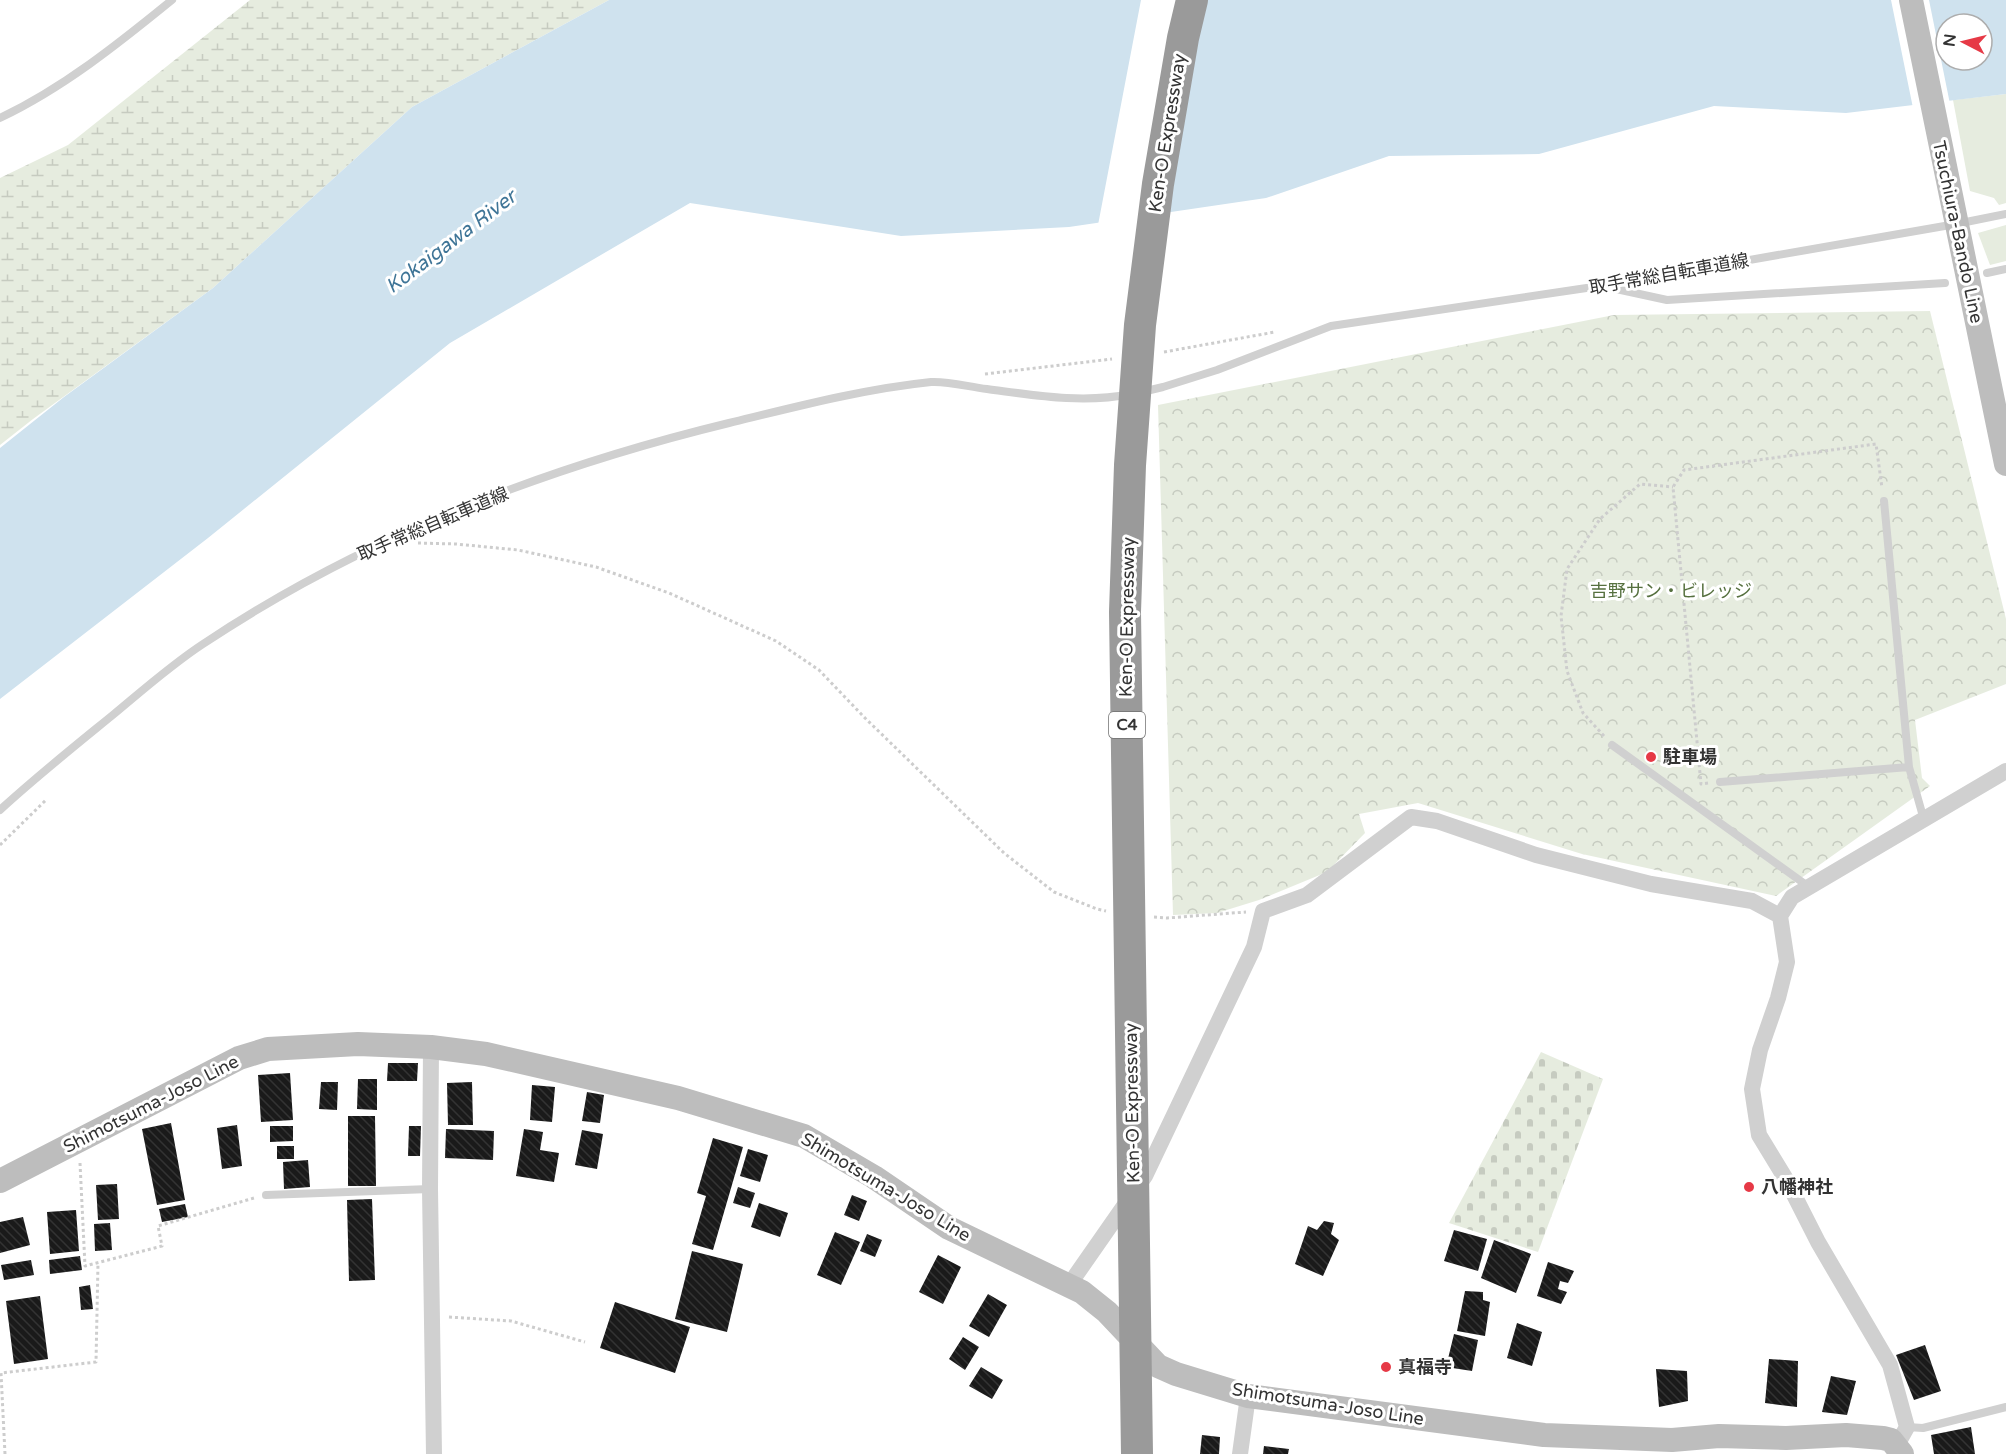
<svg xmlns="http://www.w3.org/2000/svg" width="2006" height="1454" viewBox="0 0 2006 1454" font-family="'Varela Round','Noto Sans JP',sans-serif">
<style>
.grass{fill:#e6ecdf}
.wetland{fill:url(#wetland-marsh)}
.cemetery{fill:url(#cemetery-stones)}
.park{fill:url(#park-crowns)}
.water{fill:#cfe2ee;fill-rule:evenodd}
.pier{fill:#fff}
.building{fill:url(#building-back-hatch)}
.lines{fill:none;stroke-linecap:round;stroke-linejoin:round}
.path{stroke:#cdcdcd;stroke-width:3;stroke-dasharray:3 3;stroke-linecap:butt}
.service{stroke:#d0d0d0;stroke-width:8}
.minor{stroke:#d0d0d0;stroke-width:16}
.secondary{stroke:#bdbdbd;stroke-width:24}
.motorway-bridge{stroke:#9a9a9a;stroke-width:32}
.poi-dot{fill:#e63946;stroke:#fff;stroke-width:2}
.labels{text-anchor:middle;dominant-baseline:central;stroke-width:6;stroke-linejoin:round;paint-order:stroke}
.shield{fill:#fff;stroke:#707070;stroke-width:1.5}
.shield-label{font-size:16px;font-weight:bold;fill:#333}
.street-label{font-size:18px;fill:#333;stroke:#fff}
.park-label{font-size:18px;fill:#56703f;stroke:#fff}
.poi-label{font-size:18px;font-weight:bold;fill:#333;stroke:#fff;text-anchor:start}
.water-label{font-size:20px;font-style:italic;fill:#3f7597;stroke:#fff}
</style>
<defs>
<pattern id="wetland-marsh" width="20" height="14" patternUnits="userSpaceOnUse" patternTransform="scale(1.5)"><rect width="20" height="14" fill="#e6ecdf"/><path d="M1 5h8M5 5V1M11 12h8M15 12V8" fill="none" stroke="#c6cbc0"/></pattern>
<pattern id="cemetery-stones" width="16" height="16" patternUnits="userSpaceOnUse" patternTransform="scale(1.5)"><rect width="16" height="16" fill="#e6ecdf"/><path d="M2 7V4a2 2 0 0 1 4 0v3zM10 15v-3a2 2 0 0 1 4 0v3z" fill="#c6cbc0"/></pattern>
<pattern id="park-crowns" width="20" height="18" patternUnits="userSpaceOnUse" patternTransform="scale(1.5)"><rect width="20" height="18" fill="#e6ecdf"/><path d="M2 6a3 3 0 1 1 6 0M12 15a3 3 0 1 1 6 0" fill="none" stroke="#c6cbc0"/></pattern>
<pattern id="building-back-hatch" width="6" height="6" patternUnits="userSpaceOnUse" patternTransform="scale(1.5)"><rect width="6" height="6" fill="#1a1a1a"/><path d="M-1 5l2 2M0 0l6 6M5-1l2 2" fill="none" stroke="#333"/></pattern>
</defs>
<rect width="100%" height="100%" fill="#fff"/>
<path class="grass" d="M2006 94V203L1999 205 1994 198 1970 191 1953 100Z
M2006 225V261L1990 265 1978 233Z"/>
<path class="wetland" d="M250 0H609L412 107 213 288 33 419 0 445V178L68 145Z"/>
<path class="cemetery" d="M1541 1052 1603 1079 1538 1252 1449 1223Z"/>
<path class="park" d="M1930 311 2006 619V684L1915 720 1922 778 1930 786 1776 896 1582 854 1418 803 1359 814 1365 833 1327 872 1259 900 1217 913 1173 915 1158 405 1614 315Z"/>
<path class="water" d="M609 0H2006V94L1846 113 1714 106 1539 154 1389 156 1266 198 1069 227 901 236 690 203 450 343 208 538 0 699V448L64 397 213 288 412 107ZM1946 24H1982V60H1946Z"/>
<path class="pier" d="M1141 0H1207L1192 68 1168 215 1098 225Z
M1891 0H1929L1950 104 1913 108Z"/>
<path class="building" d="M388 1063H418L417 1081H387Z
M290 1073 293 1120 261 1122 258 1075Z
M358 1079H377V1110L357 1109Z
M321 1082H338L337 1110 319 1109Z
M472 1082 473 1125H448L447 1083Z
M532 1085 555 1087 552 1122 530 1120Z
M587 1092 604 1095 600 1123 582 1121Z
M348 1116H375L376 1186H348Z
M171 1123 185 1200 157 1205 142 1129Z
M237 1125 242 1166 222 1169 217 1128Z
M270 1126H293V1141L270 1142Z
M409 1126H421L420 1156H408Z
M446 1129 494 1131 493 1160 445 1158Z
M524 1129 543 1132 540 1150 559 1153 554 1182 516 1176Z
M582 1130 603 1134 597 1169 575 1165Z
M713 1138 743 1147 713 1250 692 1244 706 1196 697 1193Z
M277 1146H294V1159H277Z
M748 1149 768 1155 760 1182 740 1176Z
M308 1160 310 1187 284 1189 283 1162Z
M117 1184 119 1219 98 1220 96 1185Z
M738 1187 755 1193 750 1208 733 1203Z
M852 1195 867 1201 859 1221 844 1215Z
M372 1199 375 1280 349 1281 347 1200Z
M759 1203 788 1213 780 1237 751 1227Z
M185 1204 188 1217 162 1222 159 1209Z
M76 1210 79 1251 50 1254 47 1212Z
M23 1217 30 1245 0 1253V1222Z
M1324 1221 1334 1223 1331 1234 1339 1240 1323 1276 1295 1264 1308 1226 1317 1230Z
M110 1223 112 1250 95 1251 94 1224Z
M1454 1230 1487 1239 1478 1271 1444 1261Z
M835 1232 860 1242 841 1285 817 1275Z
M867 1234 882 1240 875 1257 860 1251Z
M1494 1240 1531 1254 1516 1293 1481 1278Z
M692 1251 743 1264 727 1332 675 1319Z
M938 1255 961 1267 943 1304 919 1292Z
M80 1256 82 1270 50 1274 49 1260Z
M31 1260 34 1275 4 1280 1 1265Z
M1548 1262 1574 1271 1568 1283 1560 1281 1558 1289 1567 1292 1561 1304 1537 1296Z
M90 1285 93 1309 81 1310 79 1287Z
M1465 1291 1483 1292V1300L1490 1302 1485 1336 1457 1331Z
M988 1294 1007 1305 989 1337 969 1326Z
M40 1296 48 1359 14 1364 6 1301Z
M615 1302 690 1327 675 1373 600 1348Z
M1517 1323 1542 1332 1532 1366 1507 1358Z
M1454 1334 1478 1340 1472 1371 1446 1367Z
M963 1337 979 1347 965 1370 949 1359Z
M1925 1345 1941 1391 1914 1400 1896 1355Z
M1769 1359 1798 1361 1797 1407 1765 1403Z
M981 1367 1003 1380 992 1399 969 1386Z
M1656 1369 1687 1371 1688 1401 1659 1407Z
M1831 1376 1856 1381 1847 1415 1822 1412Z
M1971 1427 1975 1454H1934L1931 1435Z
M1202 1435 1220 1437 1219 1454H1200Z
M1264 1446 1289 1449 1288 1454H1263Z"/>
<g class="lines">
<path class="path" d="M1164 352 1275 332
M985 374 1112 359
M418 543 456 544 518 550 596 567 669 593 776 641 819 670 865 718 1004 853 1054 892 1097 909 1106 911
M1604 736 1583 713 1567 671 1561 616 1567 569 1600 519 1640 484 1673 487
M1708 783 1701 784 1673 487 1684 470 1876 444 1882 488
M0 845 47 799
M1154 917 1167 918 1246 912
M80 1163 85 1266 162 1246 158 1226 254 1198
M449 1317 511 1321 585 1342
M5 1454 1 1373 96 1362 98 1263"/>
<path class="service" d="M0 118C63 88 118 44 172 0
M1987 273 2006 269
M1607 287 1667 300 1945 283
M1142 392 1163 387 1217 370 1331 326 1600 286 1956 224 2006 214
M1884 501 1909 767 1924 820
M1612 745 1809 887
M1720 782 1909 767
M0 810C37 776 76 745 114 714 143 690 171 665 203 644 362 538 544 468 729 423 795 407 863 389 931 382 949 381 969 387 987 389 1033 395 1083 404 1130 394
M266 1195 430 1189
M1907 1427 1923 1428 2006 1407"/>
<path class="minor" d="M431 1047 430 1189 434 1454
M1069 1285 1145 1176 1254 947 1263 911 1307 895 1411 817 1437 821 1536 855 1651 884 1752 901 1780 916
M1897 1445 1907 1427 1890 1365 1818 1242 1787 1181 1759 1135 1752 1089 1760 1050 1778 998 1787 962 1780 916 1792 897 2006 771
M1240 1454 1248 1396"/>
<path class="secondary" d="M1911 0 2006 464
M0 1181 239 1058 268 1049 358 1044 431 1047 486 1054 678 1098 804 1136 874 1177 949 1228 1082 1292 1107 1312 1158 1366 1176 1374 1248 1396 1544 1435 1672 1440 1719 1436 1786 1438 1846 1435 1883 1438 1891 1440 1902 1454"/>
<path class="motorway-bridge" d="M1137 1454 1125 612 1130 465 1140 325 1158 184 1183 38 1192 0"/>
</g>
<g class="poi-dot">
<circle cx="1651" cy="757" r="6"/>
<circle cx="1749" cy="1187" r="6"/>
<circle cx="1386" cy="1367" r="6"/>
</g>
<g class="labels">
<rect class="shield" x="1109" y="712" width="36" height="26" rx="4.5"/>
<g class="shield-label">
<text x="1127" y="725">C4</text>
</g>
<g class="street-label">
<text transform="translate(1167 133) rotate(-81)">Ken-O Expressway</text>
<text transform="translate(1958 232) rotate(78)">Tsuchiura-Bando Line</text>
<text transform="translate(1669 274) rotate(-10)">取手常総自転車道線</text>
<text transform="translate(433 524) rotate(-23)">取手常総自転車道線</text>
<text transform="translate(1127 617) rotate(-89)">Ken-O Expressway</text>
<text transform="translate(1132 1103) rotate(-91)">Ken-O Expressway</text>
<text transform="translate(151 1104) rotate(-27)">Shimotsuma-Joso Line</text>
<text transform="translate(886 1187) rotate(31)">Shimotsuma-Joso Line</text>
<text transform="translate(1328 1404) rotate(9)">Shimotsuma-Joso Line</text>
</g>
<g class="park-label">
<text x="1671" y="591">吉野サン・ビレッジ</text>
</g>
<g class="poi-label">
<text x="1663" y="757">駐車場</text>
<text x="1761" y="1187">八幡神社</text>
<text x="1398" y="1367">真福寺</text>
</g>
<g class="water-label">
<text transform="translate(451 242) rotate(-37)">Kokaigawa River</text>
</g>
</g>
<g transform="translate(1964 42) rotate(277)"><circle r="28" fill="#ffffff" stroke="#adadad" stroke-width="1.5"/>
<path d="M0-4.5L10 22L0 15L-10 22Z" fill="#e63946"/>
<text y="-9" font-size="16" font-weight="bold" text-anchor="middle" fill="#333333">N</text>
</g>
</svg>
